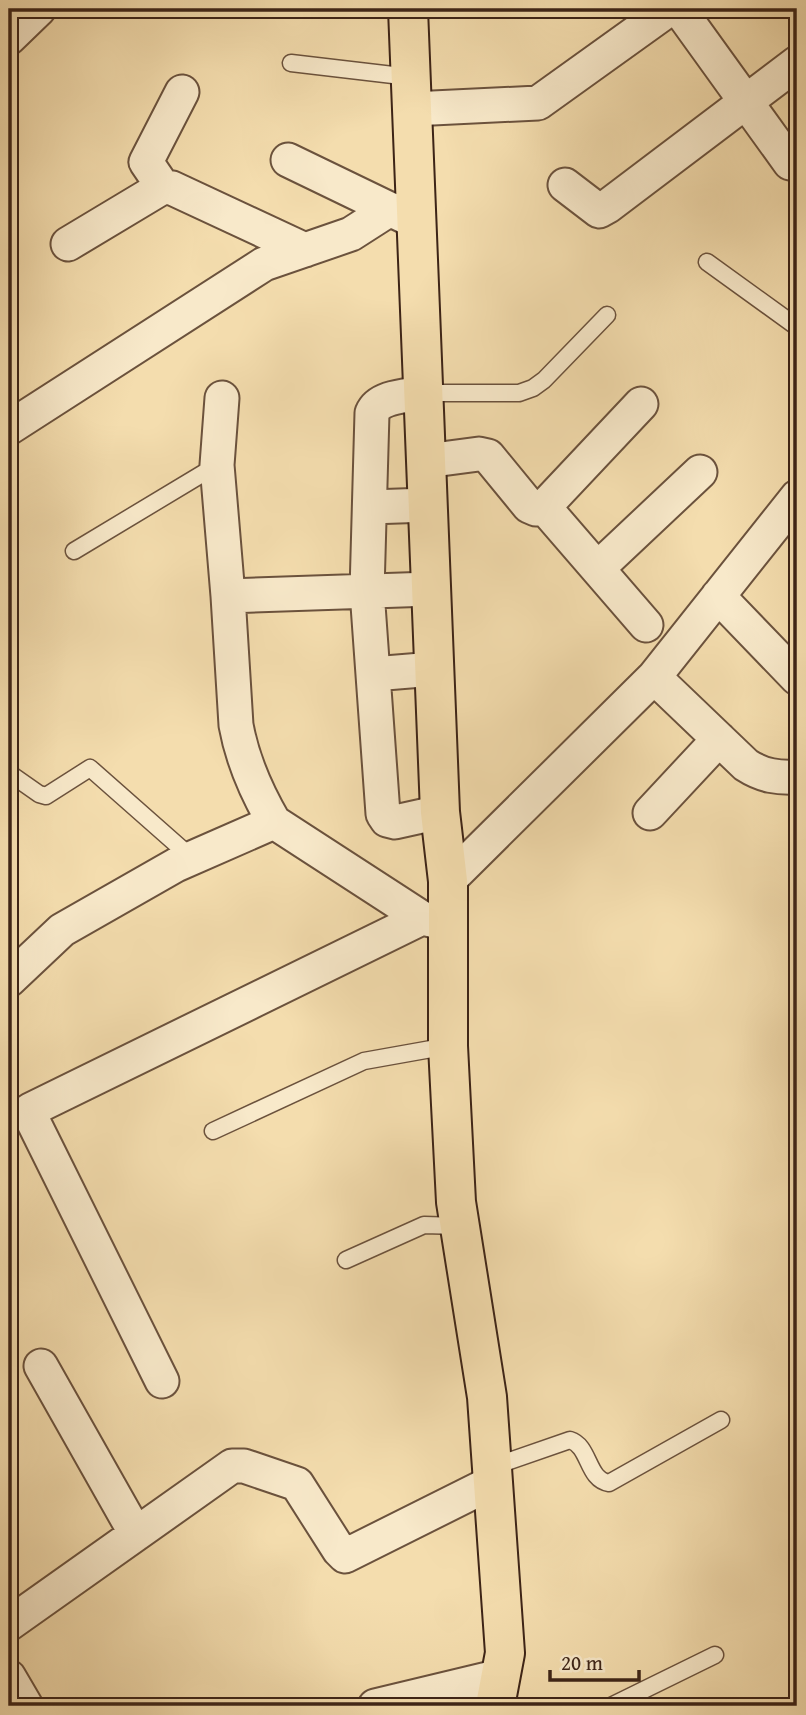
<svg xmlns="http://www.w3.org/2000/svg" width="806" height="1715" viewBox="0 0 806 1715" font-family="'Gentium Book Plus',serif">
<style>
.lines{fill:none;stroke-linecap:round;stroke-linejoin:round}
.service-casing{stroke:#6b523d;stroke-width:19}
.minor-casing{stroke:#6b523d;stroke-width:37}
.primary-casing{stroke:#3d2417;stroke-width:42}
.service{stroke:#f8e9ca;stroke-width:16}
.minor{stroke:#f8e9ca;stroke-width:33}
.primary{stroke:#f4ddae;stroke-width:38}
</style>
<rect width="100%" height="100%" fill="#f4ddae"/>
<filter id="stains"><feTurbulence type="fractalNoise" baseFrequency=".00286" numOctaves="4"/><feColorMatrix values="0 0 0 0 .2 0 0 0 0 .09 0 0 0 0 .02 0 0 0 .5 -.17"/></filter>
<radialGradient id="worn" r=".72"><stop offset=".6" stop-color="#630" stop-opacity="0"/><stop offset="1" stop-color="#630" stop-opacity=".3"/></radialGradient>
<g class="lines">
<defs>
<path id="service" d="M291 63 410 77
M707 262 797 327
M424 393H519L533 388 544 380 607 315
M74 551 217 465
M9 773 39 794 46 796 90 768 192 858
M213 1131 364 1061 448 1046
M346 1260 424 1225 459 1226
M492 1467 570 1440C590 1446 587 1480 609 1483L721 1420
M611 1706 715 1655"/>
<path id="minor" d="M679 9 790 163
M9 38 39 9
M412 109 538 103 669 9
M288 160 406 217
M565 185 599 211 608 206 797 63
M163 187 146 162 182 92
M68 244 163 187 172 188 305 250
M423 393C407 396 379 396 372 413L367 591 383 814 387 820 395 822 440 812
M222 398 217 465 228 596 236 725C242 758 257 793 274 822L422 918 439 922
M9 428 264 264 351 234 390 209
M426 461 479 454 488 456 529 506 536 509 544 507 641 404
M370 507 428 505
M544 507 646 625
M598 568 700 472
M228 596 431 589
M718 596 797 678
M373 674 434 669
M654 677 746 765C763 776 778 778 797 777
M650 813 719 739
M448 881 654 677 797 497
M9 980 62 930 176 865 274 822
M41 1366 136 1534
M162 1381 30 1115V1110L422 918
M9 1624 232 1466H244L297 1484 339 1550 345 1556 493 1482
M9 1677 26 1706
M375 1706 500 1676"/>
<path id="primary" d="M408 9 440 812 448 881V1046L456 1202 487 1397 505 1653 495 1706"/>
</defs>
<use href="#service" class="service-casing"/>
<use href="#minor" class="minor-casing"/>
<use href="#primary" class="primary-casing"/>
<use href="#service" class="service"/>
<use href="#minor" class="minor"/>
<use href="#primary" class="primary"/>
</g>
<rect width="806" height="1715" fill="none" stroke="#f4ddae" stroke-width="35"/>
<rect x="10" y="10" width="785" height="1694" fill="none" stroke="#3d2417" stroke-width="3.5"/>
<rect x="18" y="18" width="771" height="1680" fill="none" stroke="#3d2417" stroke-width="2"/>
<path d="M550 1670v10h89v-10" fill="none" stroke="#3d2417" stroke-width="3.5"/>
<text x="561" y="1670" font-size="21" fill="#3d2417" stroke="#f8e9ca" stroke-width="5" paint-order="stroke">20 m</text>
<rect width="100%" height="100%" filter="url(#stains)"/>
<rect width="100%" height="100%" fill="url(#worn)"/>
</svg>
